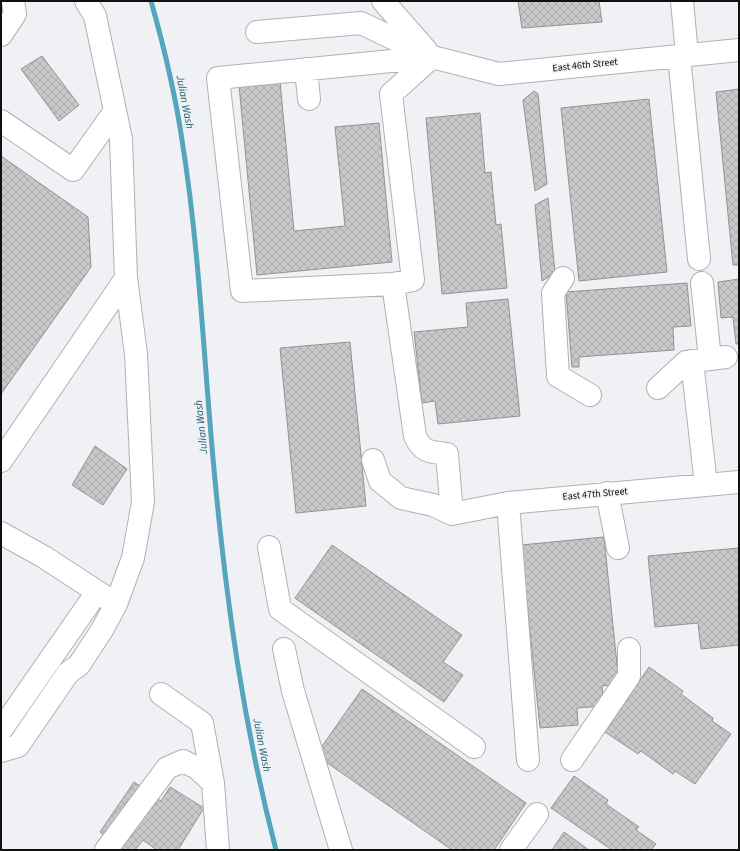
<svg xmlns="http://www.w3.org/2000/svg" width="740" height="851" viewBox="0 0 740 851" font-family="'Source Sans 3',sans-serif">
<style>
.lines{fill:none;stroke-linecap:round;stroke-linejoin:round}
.stream{stroke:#55a5bc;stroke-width:5}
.building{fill:url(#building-cross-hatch);stroke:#949293}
.minor-casing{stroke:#b0b1b3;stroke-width:24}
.minor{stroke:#fff;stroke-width:22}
.labels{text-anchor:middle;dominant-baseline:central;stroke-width:3;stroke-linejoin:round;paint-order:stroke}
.street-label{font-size:10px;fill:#101011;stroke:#f0f1f4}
.water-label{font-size:11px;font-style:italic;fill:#206172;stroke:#f0f1f4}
</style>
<defs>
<pattern id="building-cross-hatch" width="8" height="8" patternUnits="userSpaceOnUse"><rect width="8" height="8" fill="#cac7c9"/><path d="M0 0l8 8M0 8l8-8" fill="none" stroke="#acaaac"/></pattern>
</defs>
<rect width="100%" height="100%" fill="#f0f1f4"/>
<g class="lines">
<path class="stream" d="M151 1C164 47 175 93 182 140 200 252 204 367 215 480 227 606 244 727 276 850"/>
</g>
<path class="building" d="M518 1H599L602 22 522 28Z
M42 56 79 105 59 121 21 69Z
M280 81 294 231 345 226 335 127 379 123 392 262 257 275 239 85Z
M739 89V265H733L716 92Z
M534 91 538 94 547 184 535 191 523 100Z
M649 99 667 272 579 281 561 108Z
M480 113 485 173 491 172 496 225 501 224 507 288 442 294 426 118Z
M1 156 88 217 91 267 1 394Z
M548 198 555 273 542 281 535 205Z
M739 279V344H736L733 317 721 318 718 282Z
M687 283 691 326 673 327 674 350 579 357V367H572L566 292Z
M508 299 520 416 438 424 435 401 422 403 414 332 468 327 466 303Z
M350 342 366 506 296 513 280 348Z
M95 446 127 469 103 505 72 485Z
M604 537 619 684 602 686 604 706 577 708 578 725 540 728 521 545Z
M332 545 462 635 443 662 463 675 444 702 295 598Z
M739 548V645L701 649 698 623 655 627 648 556Z
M649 667 683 691 681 694 713 718 712 721 731 734 695 784 675 771 673 774 641 751 638 754 605 732Z
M362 689 526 803 494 850H452L316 755Z
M574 776 608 800 606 804 639 827 636 830 656 844 651 850H612L551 808Z
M134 782 161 801 170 787 204 808 178 850H157L143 840 135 850H125L100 832Z
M564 832 589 850H552Z"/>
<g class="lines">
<defs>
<path id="minor" d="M383 1 426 50
M682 1 687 55
M257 32 361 23 432 57 499 74 739 50
M1 35 15 14 13 1
M679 56 699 259
M432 57 218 78 242 291 393 284 415 436C422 452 430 452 447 454L452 514
M306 69 309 99
M1 121 73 170 115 111
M563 278 553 293 558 376 590 395
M702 283 710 359
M393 284 413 280 391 94 432 57
M692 361 706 485
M658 388 686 362 726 357
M373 460 380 481 401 498 433 505 452 514
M1 461 126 278
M607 493 618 548
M508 503 528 760
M452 514 508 503 739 482
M1 533 44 557 110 600
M269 547 280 609 474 747
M284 649 293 691 341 850
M161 694 202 723 213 783
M1 730 97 592
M1 751 18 746 68 673 79 665 102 630 116 604 133 558 143 502 136 354 126 278 121 139 95 16 86 1
M572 760 629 676V649
M106 850 167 768 183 761 197 768 213 783 218 850
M511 850 537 814"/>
</defs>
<use href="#minor" class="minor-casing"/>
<use href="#minor" class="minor"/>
</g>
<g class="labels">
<g class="street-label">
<text transform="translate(585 65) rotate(-6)">East 46th Street</text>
<text transform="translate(595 494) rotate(-5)">East 47th Street</text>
</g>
<g class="water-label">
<text transform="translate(185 102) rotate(79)">Julian Wash</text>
<text transform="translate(201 427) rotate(-96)">Julian Wash</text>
<text transform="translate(262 745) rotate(79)">Julian Wash</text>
</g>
</g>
<rect width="740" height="851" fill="none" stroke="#101011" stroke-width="4"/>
</svg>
